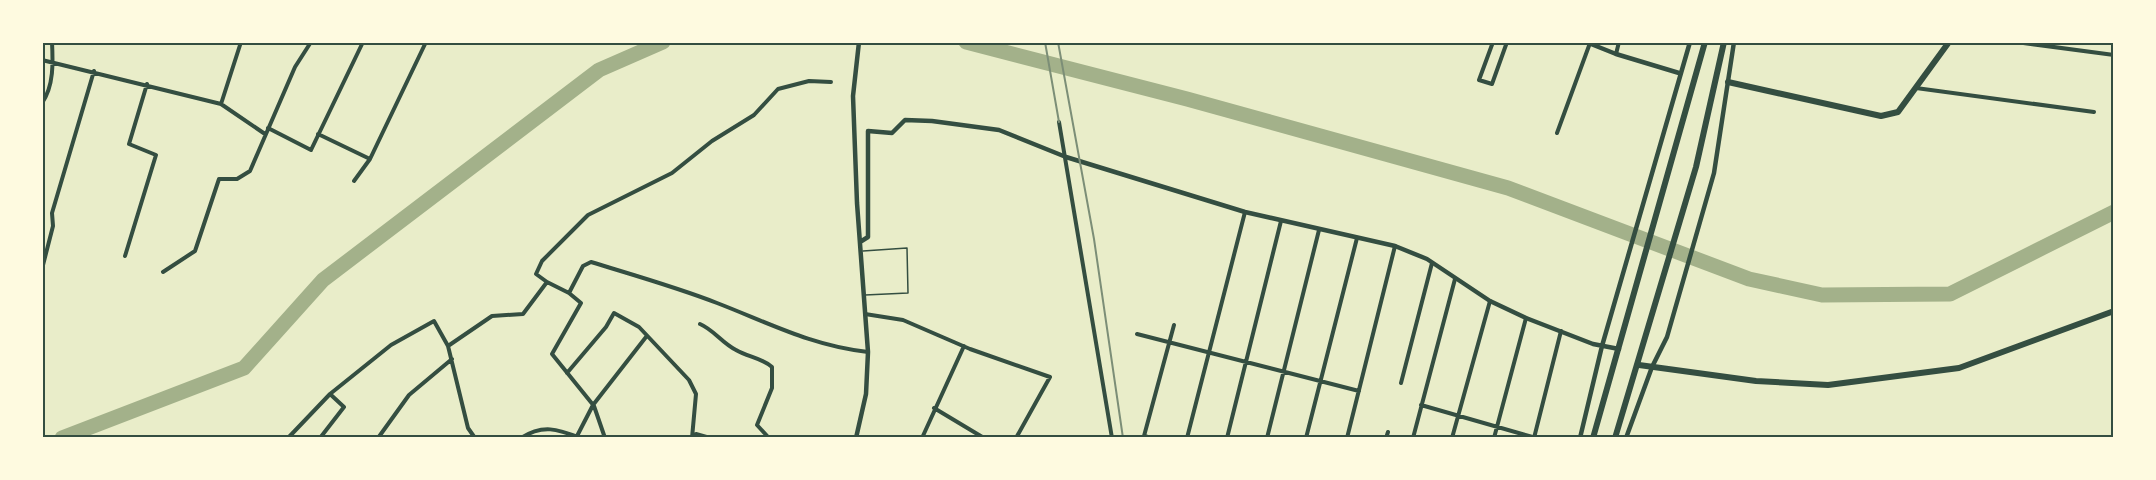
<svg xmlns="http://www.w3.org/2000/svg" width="2156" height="480" viewBox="0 0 2156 480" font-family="Figtree,sans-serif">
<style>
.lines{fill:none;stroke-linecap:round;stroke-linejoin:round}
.river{stroke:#a3b18a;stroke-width:15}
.service{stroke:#344e41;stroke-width:1.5}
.minor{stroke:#344e41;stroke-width:4}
.tertiary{stroke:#344e41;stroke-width:4.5}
.primary{stroke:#344e41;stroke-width:6}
.trunk{stroke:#344e41;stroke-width:6}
.rail{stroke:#7c8e77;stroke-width:2}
.neatline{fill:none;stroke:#344e41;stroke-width:2}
</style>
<rect width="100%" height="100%" fill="#e9edc9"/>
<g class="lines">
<path class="river" d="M966 42 1187 99 1508 188 1749 279 1822 295 1950 294 2114 212
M62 438 244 368 323 280 599 70 663 42"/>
<path class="service" d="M863 251 907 248 908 293 865 295"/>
<path class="minor" d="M1493 42 1479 80 1492 84 1507 42
M2016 42 2114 55
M1616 54 1619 42
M42 60 221 104 265 134
M1916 88 2094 112
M42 103C54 86 53 62 52 42
M221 104 241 42
M1059 122 1112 438
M268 128 311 150 363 42
M1557 133 1590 43
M318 134 370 159
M354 181 370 159 426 42
M125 256 156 155 129 144 147 84
M42 269 53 226 52 213 94 71
M163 272 195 251 219 179H237L250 171 295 67 311 42
M547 282 536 274 542 261 588 215 672 173 712 141 754 115 778 89 809 81 831 82
M865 314 903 320 970 349 1050 377 1016 438
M700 324C714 330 722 343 736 350 748 357 762 358 772 367V388L757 425 769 438
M1137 334 1359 391
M567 373 606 327 614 313 639 327 689 380 696 394 692 438
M1401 383 1432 263
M330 394 391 345 434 321 448 346
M1421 405 1536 438
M934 408 984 438
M288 438 330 394 344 407 320 438
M378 438 409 395 452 359
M475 438 468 428 448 346 492 316 523 314 547 282 569 293
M521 438C543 424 557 429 581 438
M576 438 593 405 646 337
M605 438 594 406 552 354 581 303 569 293 583 266 591 262C633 275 676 287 717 303 769 323 812 346 868 352
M692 438 696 434 710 438
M922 438 964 346
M1152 438 1144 436 1174 325
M1187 438 1245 212
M1227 438 1281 221
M1267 438 1319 230
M1306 438 1357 238
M1347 438 1395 246
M1386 438 1388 432
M1413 438 1455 279
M1452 438 1490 301
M1494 438 1526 318
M1534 438 1561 331"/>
<path class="tertiary" d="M1586 42 1616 54 1679 73
M860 242 868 237V131L892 133 905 120 932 121 999 130 1066 157 1245 212 1395 246 1427 259 1490 301 1526 318 1593 344 1619 349
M856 438 866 394 868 352 857 203 853 96 859 42
M1580 438 1602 346 1690 42
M1626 438 1652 367 1667 337 1714 173 1734 42"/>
<path class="primary" d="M1728 82 1881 116 1898 112 1949 42
M1639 365 1756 381 1828 385 1959 368 2114 311"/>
<path class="trunk" d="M1593 438 1705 42
M1615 438 1696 167 1724 42"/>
<path class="rail" d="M1045 42 1059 122
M1058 42 1094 239 1123 438"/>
</g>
<rect width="2156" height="480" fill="none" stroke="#fefae0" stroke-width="87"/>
<rect x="44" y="44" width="2068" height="392" class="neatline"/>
</svg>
